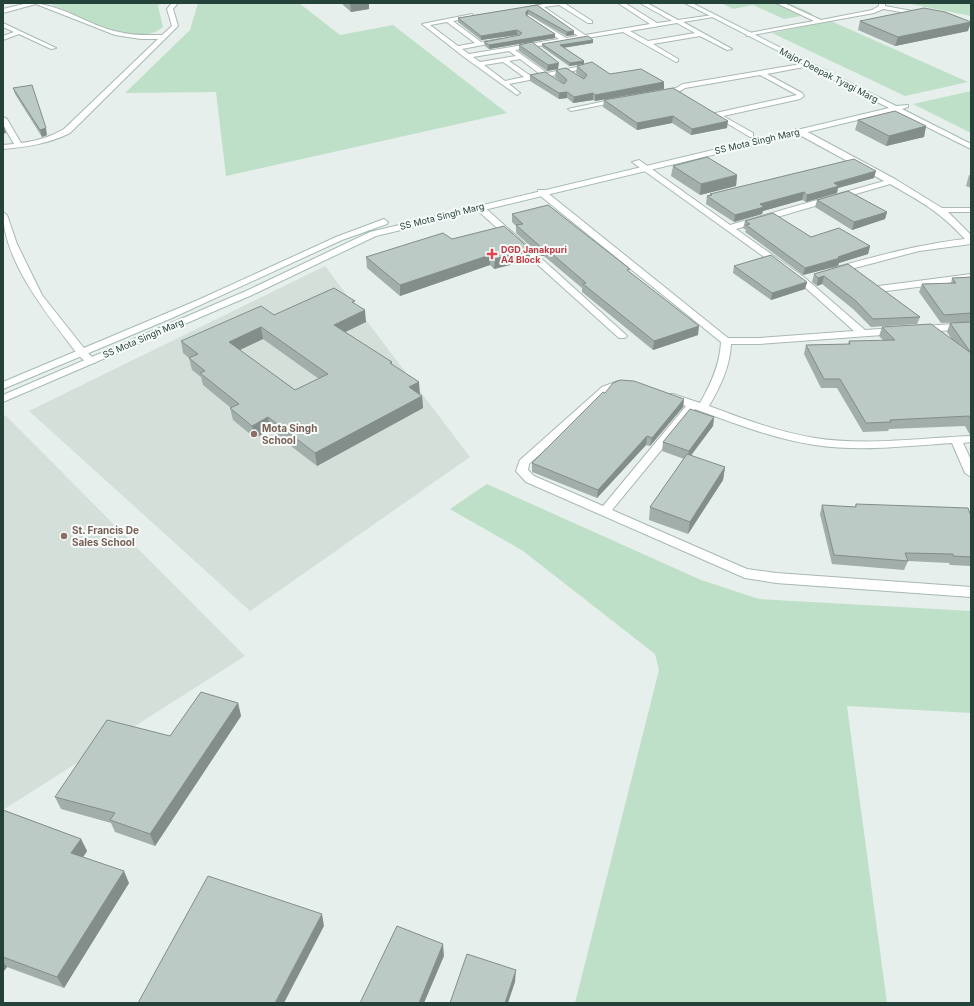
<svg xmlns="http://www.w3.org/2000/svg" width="974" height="1006" viewBox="0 0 974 1006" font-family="Inter,sans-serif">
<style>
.built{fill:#d4dfda}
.green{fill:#bfe0c8}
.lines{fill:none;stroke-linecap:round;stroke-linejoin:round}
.street-casing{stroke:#a8b8b2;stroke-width:2}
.secondary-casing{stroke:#a4bbb3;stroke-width:2}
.street{fill:#fff;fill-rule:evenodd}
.secondary{fill:#fff;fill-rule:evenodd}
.wall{fill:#a1aea9;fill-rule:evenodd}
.shaded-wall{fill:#838d89}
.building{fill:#bbcac4;stroke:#838d89;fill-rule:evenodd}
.health-dot{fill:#e0444e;stroke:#f7fbf9;stroke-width:1.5}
.education-dot{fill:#8d6e63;stroke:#f7fbf9;stroke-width:1.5}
.labels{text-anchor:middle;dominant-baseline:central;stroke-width:4;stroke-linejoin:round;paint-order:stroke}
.far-street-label{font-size:9px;fill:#24423a;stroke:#f7fbf9}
.far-health-label{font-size:9px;font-weight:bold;fill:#be3a42;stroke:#f7fbf9;text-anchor:start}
.education-label{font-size:10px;font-weight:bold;fill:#785e54;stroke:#f7fbf9;text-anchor:start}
</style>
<rect width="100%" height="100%" fill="#e6efeb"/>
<path class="built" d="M325 266 470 457 250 611 29 411Z
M5 415 245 656 3 810V416Z"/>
<path class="green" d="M49 3H160L158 6 163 27C160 29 156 32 152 33 126 42 74 14 49 3Z
M198 3H299L340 35 393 25 507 113 226 176 216 92 125 93 190 30Z
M721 3H789L813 14 784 19 753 5 733 9Z
M906 3H971V16Z
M831 21 968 82 905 96 772 33Z
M971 91V133L913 104Z
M487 484 701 580 759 599 971 611V713L847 706 887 1003H575L659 670 655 654 523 551 450 509Z"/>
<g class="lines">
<defs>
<path id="street" d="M28 3C61 3 88 26 119 32 133 36 148 35 162 35L172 26 167 9 172 3H178L173 9 178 26 70 133C48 144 26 147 3 149V145L14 144 3 125V117L7 119 21 143C37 141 50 137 64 129L158 39H141L115 35 36 4 3 13V9Z
M549 3H564L592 21V23H588L559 5 544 7 585 35 650 24 618 3H625L657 23 672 21 640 3H647L678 20 713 15V17L683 22 732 49 727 50 700 36 653 44 678 59V61L676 62 623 32 515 50 547 73 592 64 595 66 551 76V78L545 77 509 84 519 92 520 93 517 95 464 57 422 24 472 14 474 17 453 21 481 42 501 39 504 41 462 49 469 54 559 39 527 18V16L529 15 566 38 578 36 538 8 522 11 519 9ZM447 22 475 43 458 46 430 25ZM677 23 695 33 648 41 630 31ZM509 51 516 56 480 62 473 57ZM520 59 540 74 531 76 509 61ZM503 62 524 77 505 81 484 65Z
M776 3H784L821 20 872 10 879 6V3H885V6L928 14 925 16 883 9 874 13 747 36 746 35 749 33 814 21Z
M3 23 56 48 51 49 19 34 3 40V36L14 32 3 27Z
M807 63 809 64V66L767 74 802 93 804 96 800 99 723 116 753 133V137H750L711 114 797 95 760 75 685 88C679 93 665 96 659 92L676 88 683 84Z
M620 98 622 99V101L571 111 568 109Z
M796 129H802L895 179 942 208H971V212H948L971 235V244L919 251 836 273 833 272V268C877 256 920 244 965 239 940 212 922 202 890 184L736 229 805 278 865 330 896 328 901 331 896 334 759 344H731C730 367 720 387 709 406 744 419 778 432 815 438 866 446 920 438 971 436V442L963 443 971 460V477L965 473 952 443C907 446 860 452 815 445 773 439 734 423 695 409L612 510 747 569 776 573 971 587V597L776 583 745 578 526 482 516 471 520 460 602 387 618 381 628 382 629 384 628 386 610 391 529 464 528 470 534 476 603 506 686 406 665 398 664 396 665 394H673L700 403C711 384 720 364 721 342L538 194V190H544L728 338H759L854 331 799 282 632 162 639 160 730 225 884 181 796 133Z
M476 205H482L625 334 627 336 625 338H619L476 209Z
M3 212 7 215 17 244 42 295 87 352 96 361 95 363H87L79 356C50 318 3 262 3 212Z
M971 274V280L879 292 874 289 879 286Z
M971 323V329L922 332 917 329 922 326Z"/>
<path id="secondary" d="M685 3H692L896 106 908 105V107L902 109 971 144V149L895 111 376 236 252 295 3 402V395L246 291 370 232 889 108Z
M384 219 388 222 387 224 342 240 172 318 3 389V382L198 300 336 237Z"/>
</defs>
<use href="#street" class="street-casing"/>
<use href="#secondary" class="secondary-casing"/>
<use href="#street" class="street"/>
<use href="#secondary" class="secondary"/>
</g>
<path class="wall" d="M341 3H369V9L351 12Z
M537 5 574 35 566 36 528 14 526 15 555 34V38L489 49 485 46 484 42 518 36 517 35 481 40 458 22V18Z
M860 21 968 31 895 46 858 30Z
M593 43 564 48 584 61V64L569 66 542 47V44Z
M519 45 558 69 547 71 519 51Z
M577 66 610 74 664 82V89L595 101 593 100 573 103 567 98 559 99 530 81V75L564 84 555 77 556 70 584 79 576 73Z
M13 88 47 135 42 137 15 94Z
M604 100 727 128 691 135 672 123 637 130 603 107Z
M858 120 926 126 924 137 886 146 855 130Z
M673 166 737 175 736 186 700 195 671 176Z
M969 175H971V188L966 186Z
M874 178 838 188 837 193 806 202 802 200 763 211 762 214 734 222 706 204 707 196H710V194Z
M817 200 887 212 885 219 852 230 815 207Z
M512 214 630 272 698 335 653 350 582 292V288L544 256H541L516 233V226L512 222Z
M745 221 811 237 870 246 868 254 839 263 838 266 803 275 745 232 746 230 743 228Z
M452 239 530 249V260L494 269 490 265 400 296 367 268 366 257Z
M848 264 920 317 917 324 871 327 853 309 822 284 817 286 812 282 814 274Z
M734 266 807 282 805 289 771 300 733 273Z
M971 277V322L941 323 919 292 922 284 951 283 952 278Z
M355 304 366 322 345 332 392 362V365L419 382V394L422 396 423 408 317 466 270 430 255 438 233 420 230 408H231L203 385 201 377 192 370 189 358 183 353 181 341ZM263 339 319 379 295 390 240 350Z
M971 322V435H970L965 426 889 429 888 431 863 432 837 388H821L804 354 806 345 848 344 849 341H884L879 336 882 327 952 340 947 332 950 323Z
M605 393 684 399 683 407 650 446 646 445 597 498 532 472V463Z
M714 417 713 426 691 456 725 467 723 480 688 534 649 520 650 507 684 459 662 451 663 442Z
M856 504 971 516V566L950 565 949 563 908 561 904 570 832 564 820 514 822 505 855 507Z
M238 703 241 716 155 846 115 832 111 823 61 809 55 797 170 736Z
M3 810 81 839 87 851 83 857 129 883 64 988 7 967 3 972Z"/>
<path class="shaded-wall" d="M350 3H369V9L351 12Z
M528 10V14L526 16V12Z
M971 22 968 31 895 46 898 37Z
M517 30V35L481 40V36Z
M574 31V35L566 36 567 32Z
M555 34V38L489 49V45Z
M593 40V43L560 48V45Z
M584 61V64L569 66 570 63Z
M559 63 558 69 547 71 548 65Z
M664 82V89L595 101V95Z
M567 92V98L559 99V93Z
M593 93V100L573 103 574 97Z
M673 116 672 123 637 130V123Z
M728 121 727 128 691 135 692 129Z
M4 126 6 133 3 134V127Z
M926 126 924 137 886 146 889 136Z
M46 128 47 135 42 137 40 130Z
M876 171 874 178 838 188 837 193 806 202 807 195 834 183Z
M737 175 736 186 700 195 701 184Z
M804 192 802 200 763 211 762 214 734 222 735 215 760 204Z
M887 212 885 219 852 230 854 222Z
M870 246 868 254 839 263 838 266 803 275 805 268Z
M544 247V256H541L542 248Z
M530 249V260L494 269 495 259Z
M490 255V265L400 296V285Z
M824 276 822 284 817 286 818 278Z
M807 282 805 289 771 300 772 293Z
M365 310 366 322 335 337 334 325Z
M699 326 698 335 653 350 654 341Z
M261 327 263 339 231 354 229 342Z
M419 382 420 395 409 387Z
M422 396 423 408 317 466 315 453Z
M684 399 683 407 650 446 652 438Z
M268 417 270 430 255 438 252 426Z
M714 417 713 426 687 460 689 451Z
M647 436 646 445 597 498 598 490Z
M725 467 723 480 688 534 690 522Z
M238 703 241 716 155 846 150 834Z
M81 839 87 851 78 865 71 853Z
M124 871 129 883 64 988 57 977Z
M322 914 324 926 284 1003H275Z
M443 944 444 956 424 1003H419Z
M3 962 7 967 3 972Z
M516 970 515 982 508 1003H505Z"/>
<path class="building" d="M537 5 574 31 567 32 528 10 526 12V15L555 34 489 45 484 42 520 35 522 33 517 30 481 36 458 18Z
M924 8 945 12 971 22 898 37 860 21Z
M588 36 593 40 560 45 584 61 570 63 542 44Z
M532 42 559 63 548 65 519 45Z
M592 62 610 74 641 69 664 82 595 95 593 93 574 97 567 92 559 93 530 75 545 72 564 84 567 80 556 70 566 68 584 79 587 75 577 66Z
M32 85 46 128 40 130 13 88Z
M673 88 728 121 692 129 673 116 637 123 604 100Z
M895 111 926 126 889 136 858 120Z
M707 157 737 175 701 184 673 166Z
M854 159 876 171 834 183 839 186 807 195 804 192 760 204 764 207 735 215 707 196 712 195 710 194Z
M848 191 887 212 854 222 817 200Z
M548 205 630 269 627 270 699 326 654 341 583 284 586 283 544 247 542 248 516 225 523 224 512 214Z
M773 213 811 237 839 228 870 246 838 257 840 258 805 268 746 225 750 224 745 221Z
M504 226 530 249 495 259 490 255 400 285 366 257 443 233 452 239Z
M771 255 807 282 772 293 734 266Z
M848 264 920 317 873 319 856 301 824 276 818 278 814 274Z
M971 277V313L944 315 922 284 956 283 952 278Z
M334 288 355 301 352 302 365 310 334 325 392 362 390 363 419 382 409 387 422 396 315 453 268 417 252 426 230 408 239 404 200 373 205 371 189 358 198 354 181 341 261 306 274 315ZM261 327 328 374 295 390 229 342Z
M971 322V353L950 323Z
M931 324 971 353V420L969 416 890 420 891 422 866 423 840 379H824L806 345 850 344 849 341 895 340 882 327Z
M620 380 634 381 684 399 652 438 647 436 598 490 532 463 603 392 605 393 613 383Z
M690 409 714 417 689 451 663 442Z
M687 454 725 467 690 522 650 507Z
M856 504 968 508 971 516V557L953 556V554L905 553 908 561 834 555 822 505 856 507Z
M201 692 238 703 150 834 110 820 115 813 55 797 107 720 170 736Z
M3 810 81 839 71 853 124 871 57 977 3 957Z
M208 876 322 914 275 1003H138Z
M397 926 443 944 419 1003H360Z
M467 954 516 970 505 1003H450Z"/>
<path class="health-dot" d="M490 248h4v4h4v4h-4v4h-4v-4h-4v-4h4z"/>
<g class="education-dot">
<circle cx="254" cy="434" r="4"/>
<circle cx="64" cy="536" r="4"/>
</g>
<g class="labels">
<g class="far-street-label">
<text transform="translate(829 75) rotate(27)">Major Deepak Tyagi Marg</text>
<text transform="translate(757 141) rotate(-13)">SS Mota Singh Marg</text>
<text transform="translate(442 216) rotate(-14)">SS Mota Singh Marg</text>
<text transform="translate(143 338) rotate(-23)">SS Mota Singh Marg</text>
</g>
<g class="far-health-label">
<text x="501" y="249">DGD Janakpuri<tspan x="501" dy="10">A4 Block</tspan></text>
</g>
<g class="education-label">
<text x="262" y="428">Mota Singh<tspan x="262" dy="12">School</tspan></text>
<text x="72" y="530">St. Francis De<tspan x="72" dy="12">Sales School</tspan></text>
</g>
</g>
<rect width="974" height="1006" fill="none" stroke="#24423a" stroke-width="8"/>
</svg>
